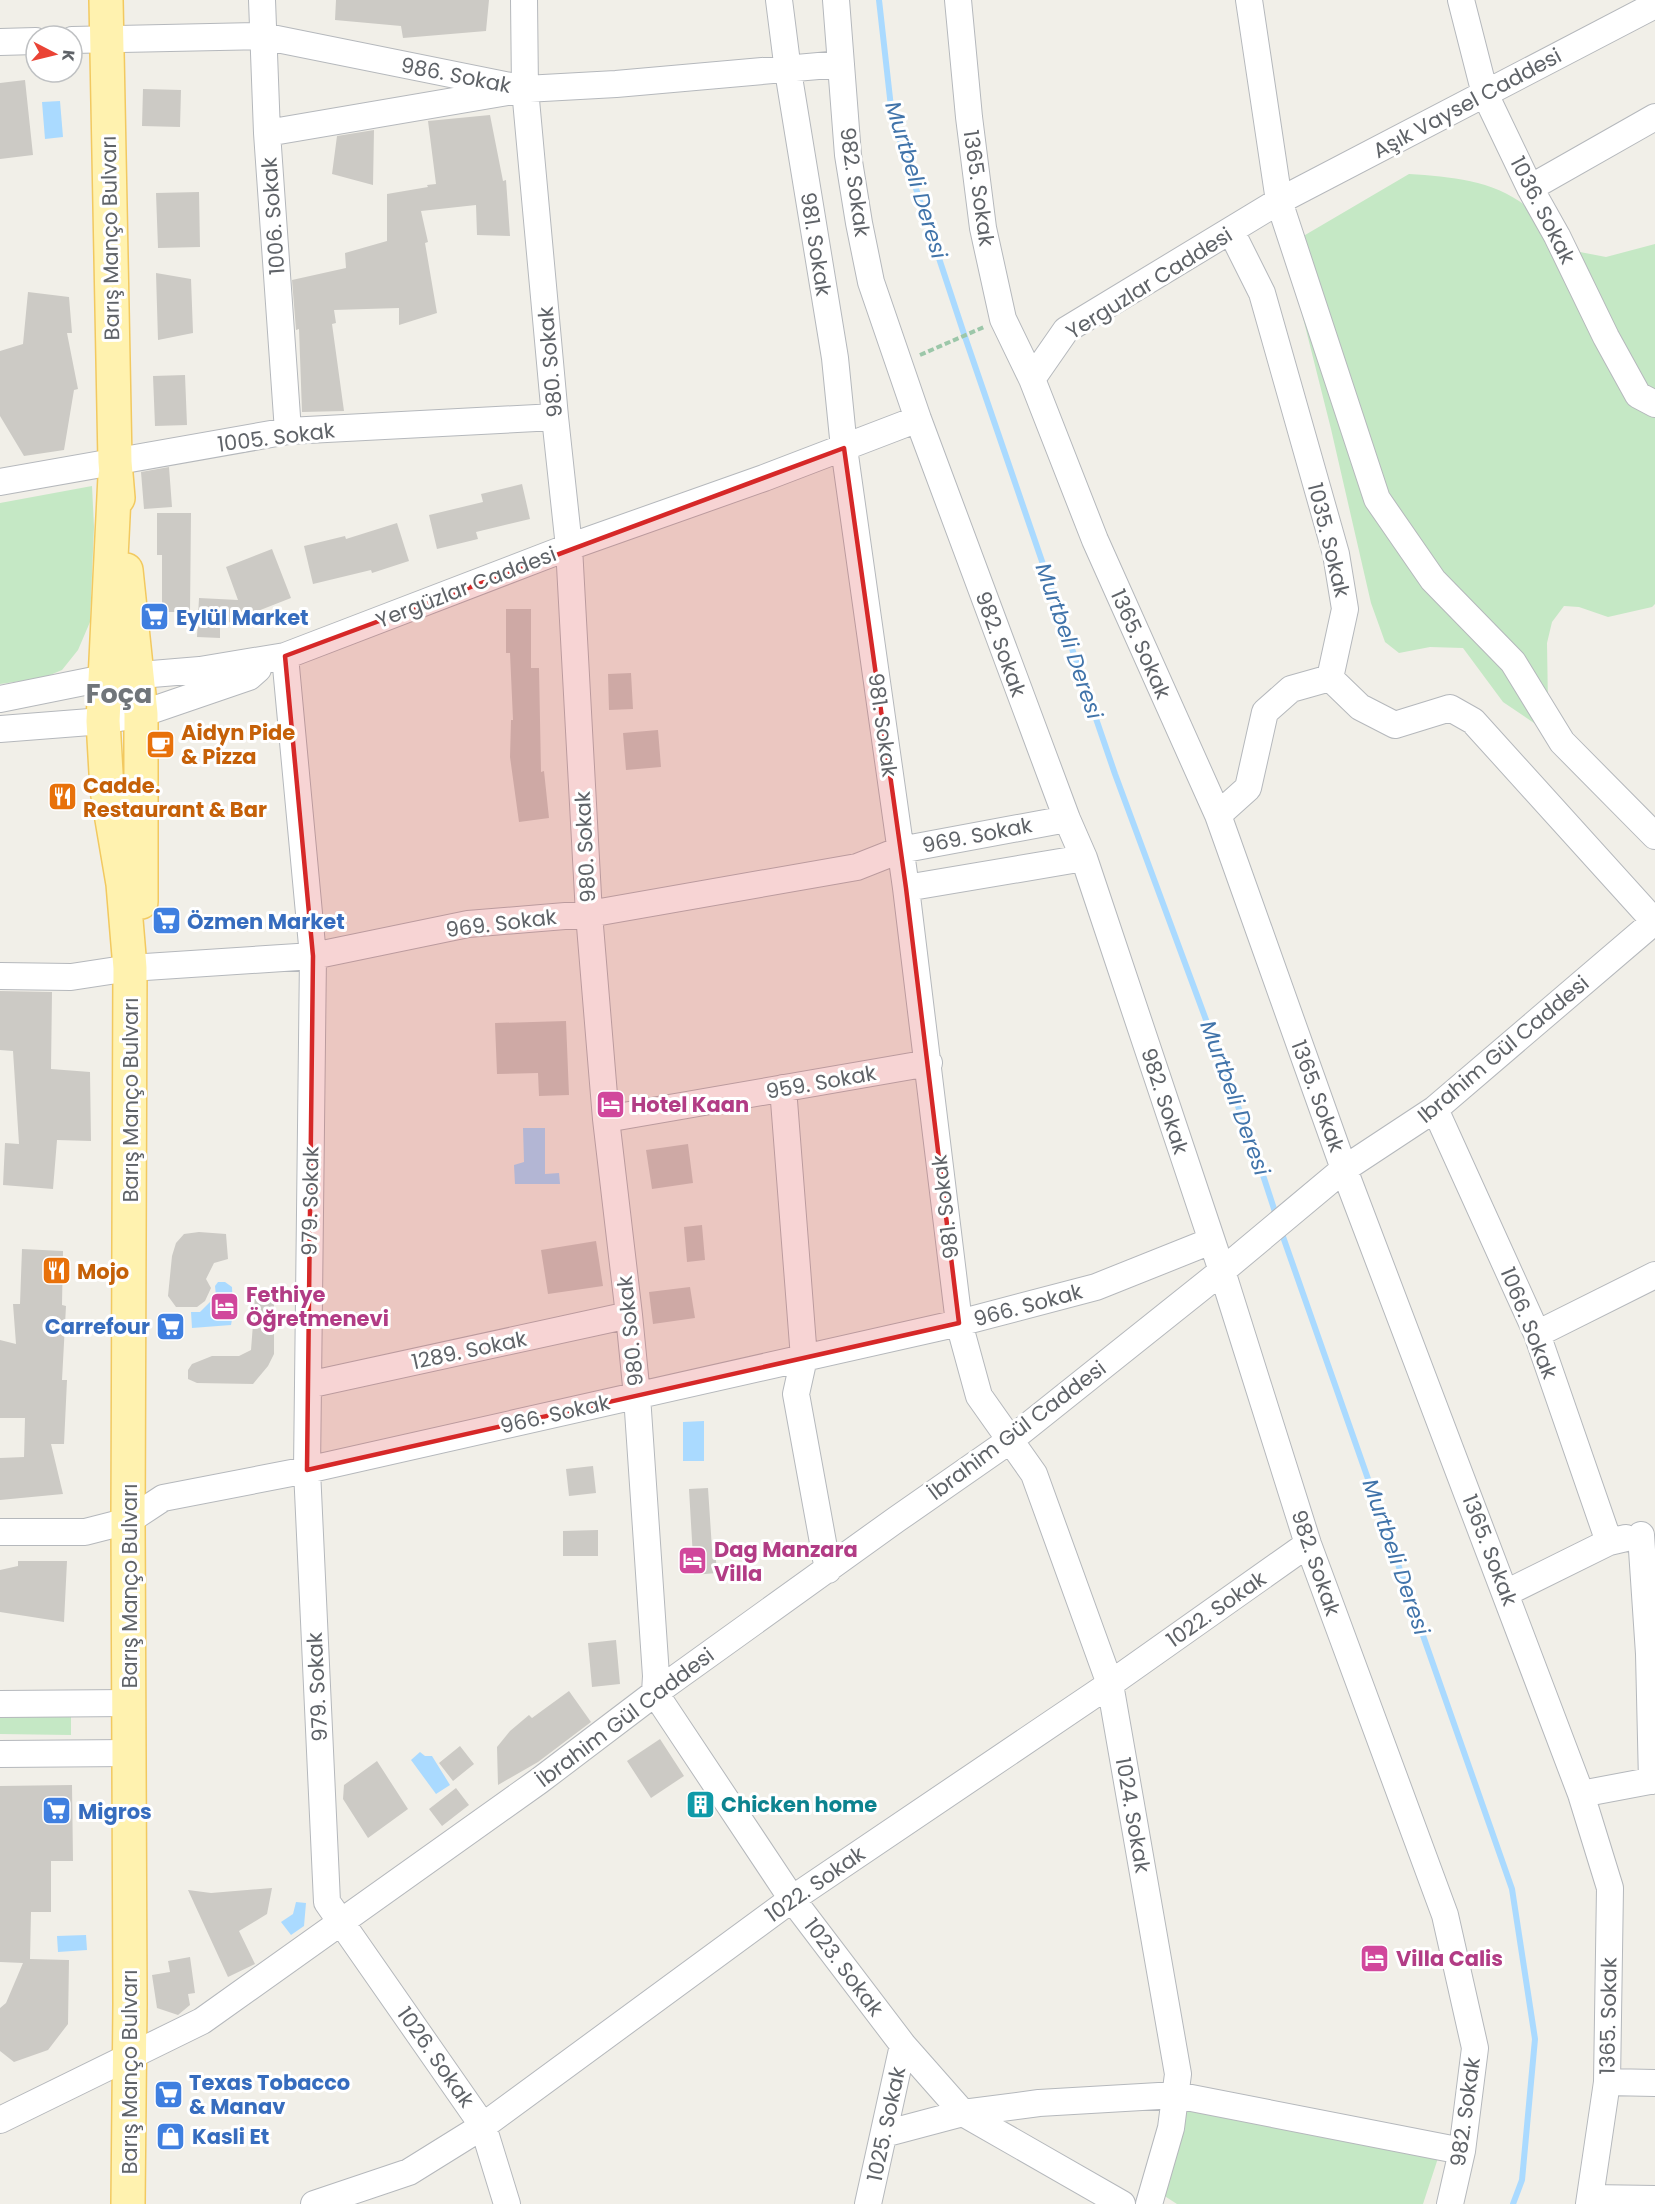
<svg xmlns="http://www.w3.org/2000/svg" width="1655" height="2204" viewBox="0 0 1655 2204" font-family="Poppins,sans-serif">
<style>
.green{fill:#c5e8c5}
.water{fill:#aadaff}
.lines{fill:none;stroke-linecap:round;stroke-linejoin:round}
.stream{stroke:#aadaff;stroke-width:6}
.building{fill:#cccac5}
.minor-casing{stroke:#b5b8bc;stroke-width:28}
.major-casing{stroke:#f2c960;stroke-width:36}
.path{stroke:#9cc7a9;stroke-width:4;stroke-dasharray:6 3;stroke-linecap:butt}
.minor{stroke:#fff;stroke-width:26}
.major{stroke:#fff2af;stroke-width:33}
.marked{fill:#d62828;fill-opacity:0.2;stroke:#d62828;stroke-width:4.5;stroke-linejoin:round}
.labels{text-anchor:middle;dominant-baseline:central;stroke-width:6;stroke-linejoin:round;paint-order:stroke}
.street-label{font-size:21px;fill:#5f6368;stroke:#fff}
.shop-label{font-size:21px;font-weight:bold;fill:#366cbe;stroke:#fff;text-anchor:start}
.food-label{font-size:21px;font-weight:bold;fill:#c56008;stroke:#fff;text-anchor:start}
.hotel-label{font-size:21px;font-weight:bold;fill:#b23c85;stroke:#fff;text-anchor:start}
.culture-label{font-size:21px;font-weight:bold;fill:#0d838f;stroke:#fff;text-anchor:start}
.water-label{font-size:22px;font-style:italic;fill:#4174aa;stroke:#fff}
.district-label{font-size:27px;font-weight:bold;fill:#70757a;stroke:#fff}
</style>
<rect width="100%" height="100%" fill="#f1efe8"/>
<path class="green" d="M1409 174C1453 177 1496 180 1531 210 1542 219 1550 236 1559 248L1606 257 1655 244V604L1652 607 1608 617 1579 607 1564 606 1552 622 1547 643 1548 705 1537 725 1503 702 1463 648 1430 647 1399 653 1385 642 1371 603 1331 429 1296 290 1300 238Z
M92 486 94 527 90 622 78 650 62 670 43 678 0 684V503Z
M0 1714 71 1715V1735L0 1734Z
M1185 2106 1439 2155 1423 2204H1177L1163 2195Z"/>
<path class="water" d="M60 101 63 137 45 139 42 102Z
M523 1128H545V1174L559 1173 560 1184H515L514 1165 524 1162Z
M218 1282H225L232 1287 233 1314 231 1325 192 1328 191 1312H200L216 1296 215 1286Z
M704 1421V1461H683V1422Z
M420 1752 425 1756H432L450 1785 436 1794 411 1760Z
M296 1902 306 1903 304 1926 291 1935 281 1922 293 1914Z
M86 1935 87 1950 58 1952 57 1936Z"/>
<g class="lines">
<path class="stream" d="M879 0 892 116 964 334 1115 774 1259 1163 1277 1218
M1281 1231 1512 1889 1535 2039 1522 2180 1513 2204"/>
</g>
<path class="building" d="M336 0H489L486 31 403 38 401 26 335 20Z
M25 80 33 155 0 159V83Z
M143 89 181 90 180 127 142 126Z
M490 115 503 181 506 180 510 236 477 235 476 205 421 211 428 242 425 243 437 313 399 325V308L334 310 336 323 332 324 344 411 302 412 299 329 296 330 292 280 346 268 345 253 387 241V194L428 187 427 185 436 184 428 121Z
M374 130 373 185 332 174 337 136Z
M199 192 200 247 158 248 156 193Z
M156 273 191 279 193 333 158 340Z
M28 292 69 297 72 333H67L78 389 74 390 64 450 24 456 0 416V351L23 344Z
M185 375 187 425 155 426 153 376Z
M169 467 172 507 144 509 141 472Z
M522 484 530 519 476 532 478 539 437 549 429 515 483 502 481 494Z
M157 513H191L190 612H162V555H157Z
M397 523 409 561 372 573 371 570 313 584 304 546 345 536 346 539Z
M272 549 291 598 220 626V638L197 637 199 598 238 600 226 567Z
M506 609H531V668H539L541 772 544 771 549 818 519 822 510 757 511 720H513L510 653H506Z
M631 673 633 709 609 710 608 674Z
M658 730 661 767 626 770 623 733Z
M0 991 52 992 51 1069 90 1072 91 1141 57 1140 53 1189 3 1185 5 1143 19 1144 13 1051 0 1050Z
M566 1021 569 1095 539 1096 538 1073 497 1074 495 1023Z
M688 1144 693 1183 652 1189 646 1150Z
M702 1225 705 1260 687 1262 684 1227Z
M199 1232 226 1234 228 1259 214 1263 206 1279 211 1288 205 1301 197 1307H176L168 1296 172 1256 176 1243 184 1234Z
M596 1241 603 1286 548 1294 541 1250Z
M22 1249 63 1251 62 1305 66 1306 62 1380H67L64 1444H51L63 1494 0 1500V1458L24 1457 25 1418H0V1340L16 1344 13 1304H20Z
M690 1287 695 1318 653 1324 649 1292Z
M262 1295 274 1298V1354L268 1366 253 1384 197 1383 188 1379V1370L192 1364 212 1356H239L251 1350 255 1298Z
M593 1466 596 1493 569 1496 566 1469Z
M708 1488 712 1549 715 1548 717 1573 694 1575 689 1489Z
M598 1530V1556H563V1531Z
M18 1561H67L64 1622 0 1612V1570L18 1566Z
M616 1640 620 1684 592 1687 588 1643Z
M569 1691 591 1722 538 1762 498 1785 497 1747 510 1731 529 1715 532 1718Z
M660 1739 684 1776 651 1798 627 1761Z
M460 1746 474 1764 453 1781 439 1763Z
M377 1761 408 1809 368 1838 343 1799 344 1785Z
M72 1785 73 1861H51V1912H31L30 1959 69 1960 68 2024 48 2050 14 2062 0 2051V2008L6 2003 23 1963 0 1962V1786Z
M456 1788 469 1805 442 1826 429 1809Z
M272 1888 267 1914 239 1931 255 1964 228 1977 188 1890 211 1893Z
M190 1957 195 1993 188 1994 190 2005 178 2015 157 2008 152 1975 170 1972 168 1961Z"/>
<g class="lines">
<defs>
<path id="minor" d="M262 0 267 133 288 431
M524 0 525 89 555 417 569 547 589 914 606 1119 629 1315 637 1396 656 1676 655 1693 792 1899 903 2045 963 2113 1122 2204
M779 0 788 71 835 358 844 448 906 888 959 1323 979 1396 1034 1474 1110 1684 1178 2074 1171 2128 1149 2204
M836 0 848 155 859 223 871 282 918 419 1067 819 1084 858 1222 1271 1308 1544 1445 1915 1475 2048 1462 2151 1450 2204
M958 0 969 117 983 228 1003 319 1032 379 1095 540 1218 815 1344 1169 1581 1794 1610 1888 1607 2082 1589 2204
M1249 0 1279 201 1377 499 1433 580 1513 662 1562 742 1655 836
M1461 0 1485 94 1530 188 1557 236 1606 337 1638 395 1655 404
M72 40 262 36 525 89 616 84 841 64
M0 42 36 41
M267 133 513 91
M1530 188 1655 117
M1231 231 1262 293 1336 554 1345 609 1330 678 1360 707 1395 725 1450 708 1473 721 1655 922
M1032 379 1066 330 1279 201 1655 5
M0 482 288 431 555 417
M285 656 313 956 307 1470 327 1902 483 2126 507 2204
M0 699 104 678 200 670 285 656 569 547 764 478 918 419
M0 729 103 721 141 714 249 677 258 669
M1218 815 1248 788 1265 712 1291 689 1330 678
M906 888 1084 858
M0 976 71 977 130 968 313 956 468 924 589 914 857 867 900 850 1067 819
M783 1088 804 1358 796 1394 828 1570
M1435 1109 1537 1334 1609 1542
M606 1119 929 1063
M1537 1334 1655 1275
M308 1385 629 1315
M0 1532H85L128 1521 163 1498 307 1470 959 1323 1096 1287 1211 1241
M1641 1535 1649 1654 1652 1781
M1506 1593 1609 1542 1626 1538
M0 1704 129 1703
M0 1754 129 1753
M1581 1794 1655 1780
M1607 2082 1655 2083
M0 2120 202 2021 539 1781 655 1693 897 1519 1009 1441 1222 1271 1344 1169 1435 1109 1655 921
M884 2134 963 2113 1039 2103 1176 2095 1462 2151
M1591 2198 1655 2199
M314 2204 409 2172 483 2126 792 1899 1110 1684 1308 1544
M868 2204 903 2045"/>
<path id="major" d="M106 0 115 462 118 498
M115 476 103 721 107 790 123 884 130 968 128 1521 130 2003 128 2204
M126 570 141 714V902"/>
</defs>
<use href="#minor" class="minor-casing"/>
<use href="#major" class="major-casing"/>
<path class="path" d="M920 355 984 327"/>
<use href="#minor" class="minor"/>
<use href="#major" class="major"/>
</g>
<path class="marked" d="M844 448 906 888 959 1323 307 1470 313 956 285 656Z"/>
<defs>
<symbol id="supermarket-square" viewBox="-11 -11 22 22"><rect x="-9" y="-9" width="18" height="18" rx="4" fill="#3f7fe0" stroke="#fff"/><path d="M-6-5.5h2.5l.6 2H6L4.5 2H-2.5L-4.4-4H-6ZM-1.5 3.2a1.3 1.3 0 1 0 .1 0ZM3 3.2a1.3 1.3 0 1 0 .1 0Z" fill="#fff"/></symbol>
<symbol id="cafe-square" viewBox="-11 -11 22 22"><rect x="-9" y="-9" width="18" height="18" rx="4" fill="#e8710a" stroke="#fff"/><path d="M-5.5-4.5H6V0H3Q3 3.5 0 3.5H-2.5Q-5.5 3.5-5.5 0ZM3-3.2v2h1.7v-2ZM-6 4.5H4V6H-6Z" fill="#fff"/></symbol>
<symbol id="restaurant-square" viewBox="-11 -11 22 22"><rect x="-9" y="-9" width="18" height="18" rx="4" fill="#e8710a" stroke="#fff"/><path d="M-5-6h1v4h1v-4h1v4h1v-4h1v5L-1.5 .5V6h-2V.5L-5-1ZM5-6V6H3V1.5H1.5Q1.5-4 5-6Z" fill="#fff"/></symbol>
<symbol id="hotel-square" viewBox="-11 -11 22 22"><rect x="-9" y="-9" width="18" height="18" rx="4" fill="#d1479c" stroke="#fff"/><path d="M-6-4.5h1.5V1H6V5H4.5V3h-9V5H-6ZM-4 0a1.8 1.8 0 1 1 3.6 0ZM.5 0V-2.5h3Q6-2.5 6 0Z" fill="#fff"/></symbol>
<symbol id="building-square" viewBox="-11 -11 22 22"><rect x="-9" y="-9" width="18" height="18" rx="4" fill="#0f9aa8" stroke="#fff"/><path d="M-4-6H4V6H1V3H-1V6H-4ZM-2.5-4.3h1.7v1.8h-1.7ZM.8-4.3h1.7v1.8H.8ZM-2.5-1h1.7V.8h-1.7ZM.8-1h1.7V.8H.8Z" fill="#fff"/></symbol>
<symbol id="shop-square" viewBox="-11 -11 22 22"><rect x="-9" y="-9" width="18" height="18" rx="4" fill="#3f7fe0" stroke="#fff"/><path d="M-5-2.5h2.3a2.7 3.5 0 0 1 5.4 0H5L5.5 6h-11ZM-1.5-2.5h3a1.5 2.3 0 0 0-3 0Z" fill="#fff"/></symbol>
</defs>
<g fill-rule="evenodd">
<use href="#supermarket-square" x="138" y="600" width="33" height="33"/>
<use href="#cafe-square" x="144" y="728" width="33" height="33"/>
<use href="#restaurant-square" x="46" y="780" width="33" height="33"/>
<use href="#supermarket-square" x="150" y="904" width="33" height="33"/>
<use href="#hotel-square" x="594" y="1088" width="33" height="33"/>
<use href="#restaurant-square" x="40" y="1254" width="33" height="33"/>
<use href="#hotel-square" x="208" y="1290" width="33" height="33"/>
<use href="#supermarket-square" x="154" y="1310" width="33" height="33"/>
<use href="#hotel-square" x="676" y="1544" width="33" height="33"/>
<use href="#building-square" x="684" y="1788" width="33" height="33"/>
<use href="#supermarket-square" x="40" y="1794" width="33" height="33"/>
<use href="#hotel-square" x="1358" y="1942" width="33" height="33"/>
<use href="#supermarket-square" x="152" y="2078" width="33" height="33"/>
<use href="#shop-square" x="154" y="2120" width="33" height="33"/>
</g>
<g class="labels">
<g class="street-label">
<text transform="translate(456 75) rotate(11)">986. Sokak</text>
<text transform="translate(1467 103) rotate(-28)">Aşık Vaysel Caddesi</text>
<text transform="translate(855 182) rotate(82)">982. Sokak</text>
<text transform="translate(979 188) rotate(82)">1365. Sokak</text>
<text transform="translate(1543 210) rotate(63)">1036. Sokak</text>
<text transform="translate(273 216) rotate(-94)">1006. Sokak</text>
<text transform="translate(110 238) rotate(-91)">Barış Manço Bulvarı</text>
<text transform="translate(816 244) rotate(81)">981. Sokak</text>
<text transform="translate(1149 283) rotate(-32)">Yerguzlar Caddesi</text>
<text transform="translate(550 362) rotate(-95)">980. Sokak</text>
<text transform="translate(276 437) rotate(-7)">1005. Sokak</text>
<text transform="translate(1329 540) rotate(76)">1035. Sokak</text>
<text transform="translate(466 587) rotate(-21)">Yergüzlar Caddesi</text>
<text transform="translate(1001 644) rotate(70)">982. Sokak</text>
<text transform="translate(1141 644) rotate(66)">1365. Sokak</text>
<text transform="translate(883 725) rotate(82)">981. Sokak</text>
<text transform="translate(977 835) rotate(-11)">969. Sokak</text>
<text transform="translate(585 847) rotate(-93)">980. Sokak</text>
<text transform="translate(501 923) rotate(-7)">969. Sokak</text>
<text transform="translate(1503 1049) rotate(-40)">Ibrahim Gül Caddesi</text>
<text transform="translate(821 1082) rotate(-10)">959. Sokak</text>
<text transform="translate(1318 1096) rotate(70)">1365. Sokak</text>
<text transform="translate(130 1100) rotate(-90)">Barış Manço Bulvarı</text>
<text transform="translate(1165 1101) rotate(72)">982. Sokak</text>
<text transform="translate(310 1201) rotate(-89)">979. Sokak</text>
<text transform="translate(945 1207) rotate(-97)">981. Sokak</text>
<text transform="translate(1028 1305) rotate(-15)">966. Sokak</text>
<text transform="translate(1529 1323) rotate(68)">1066. Sokak</text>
<text transform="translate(630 1331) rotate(-96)">980. Sokak</text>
<text transform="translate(469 1350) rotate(-12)">1289. Sokak</text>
<text transform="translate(555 1414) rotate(-13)">966. Sokak</text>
<text transform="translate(1017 1430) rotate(-37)">İbrahim Gül Caddesi</text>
<text transform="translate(1490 1550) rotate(69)">1365. Sokak</text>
<text transform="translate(1316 1563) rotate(71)">982. Sokak</text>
<text transform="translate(129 1586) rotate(-90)">Barış Manço Bulvarı</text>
<text transform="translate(1216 1609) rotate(-35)">1022. Sokak</text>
<text transform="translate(317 1687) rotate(-93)">979. Sokak</text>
<text transform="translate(625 1717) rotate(-37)">İbrahim Gül Caddesi</text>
<text transform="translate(1133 1815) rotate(80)">1024. Sokak</text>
<text transform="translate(815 1884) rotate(-35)">1022. Sokak</text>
<text transform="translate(844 1967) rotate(53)">1023. Sokak</text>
<text transform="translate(1608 2016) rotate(-89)">1365. Sokak</text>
<text transform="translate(436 2057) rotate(55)">1026. Sokak</text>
<text transform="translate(129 2072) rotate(-90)">Barış Manço Bulvarı</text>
<text transform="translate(1465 2112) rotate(-82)">982. Sokak</text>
<text transform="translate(886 2124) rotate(-78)">1025. Sokak</text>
</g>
<g class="shop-label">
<text x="176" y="617">Eylül Market</text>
<text x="187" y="921">Özmen Market</text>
<text x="150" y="1326" text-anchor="end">Carrefour</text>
<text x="78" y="1811">Migros</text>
<text x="189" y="2082">Texas Tobacco<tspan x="189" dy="24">&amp; Manav</tspan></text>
<text x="192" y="2136">Kasli Et</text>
</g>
<g class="food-label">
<text x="181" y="732">Aidyn Pide<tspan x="181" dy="24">&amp; Pizza</tspan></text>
<text x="83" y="785">Cadde.<tspan x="83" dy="24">Restaurant &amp; Bar</tspan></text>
<text x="77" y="1271">Mojo</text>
</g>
<g class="hotel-label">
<text x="631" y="1104">Hotel Kaan</text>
<text x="246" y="1294">Fethiye<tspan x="246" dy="24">Öğretmenevi</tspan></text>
<text x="714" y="1549">Dag Manzara<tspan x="714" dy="24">Villa</tspan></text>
<text x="1396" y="1958">Villa Calis</text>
</g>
<g class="culture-label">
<text x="721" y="1804">Chicken home</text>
</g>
<g class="water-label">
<text transform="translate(916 180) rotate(73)">Murtbeli Deresi</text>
<text transform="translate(1069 641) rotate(71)">Murtbeli Deresi</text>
<text transform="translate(1235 1098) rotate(70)">Murtbeli Deresi</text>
<text transform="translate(1396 1557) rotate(71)">Murtbeli Deresi</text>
</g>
<g class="district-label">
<text x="119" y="693">Foça</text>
</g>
</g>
<g transform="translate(54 54) rotate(97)"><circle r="28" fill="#ffffff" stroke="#bfc1c3" stroke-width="1.5"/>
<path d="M0-4.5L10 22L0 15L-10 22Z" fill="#ea4335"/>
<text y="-9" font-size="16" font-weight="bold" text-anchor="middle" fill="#5f6368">K</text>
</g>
</svg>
